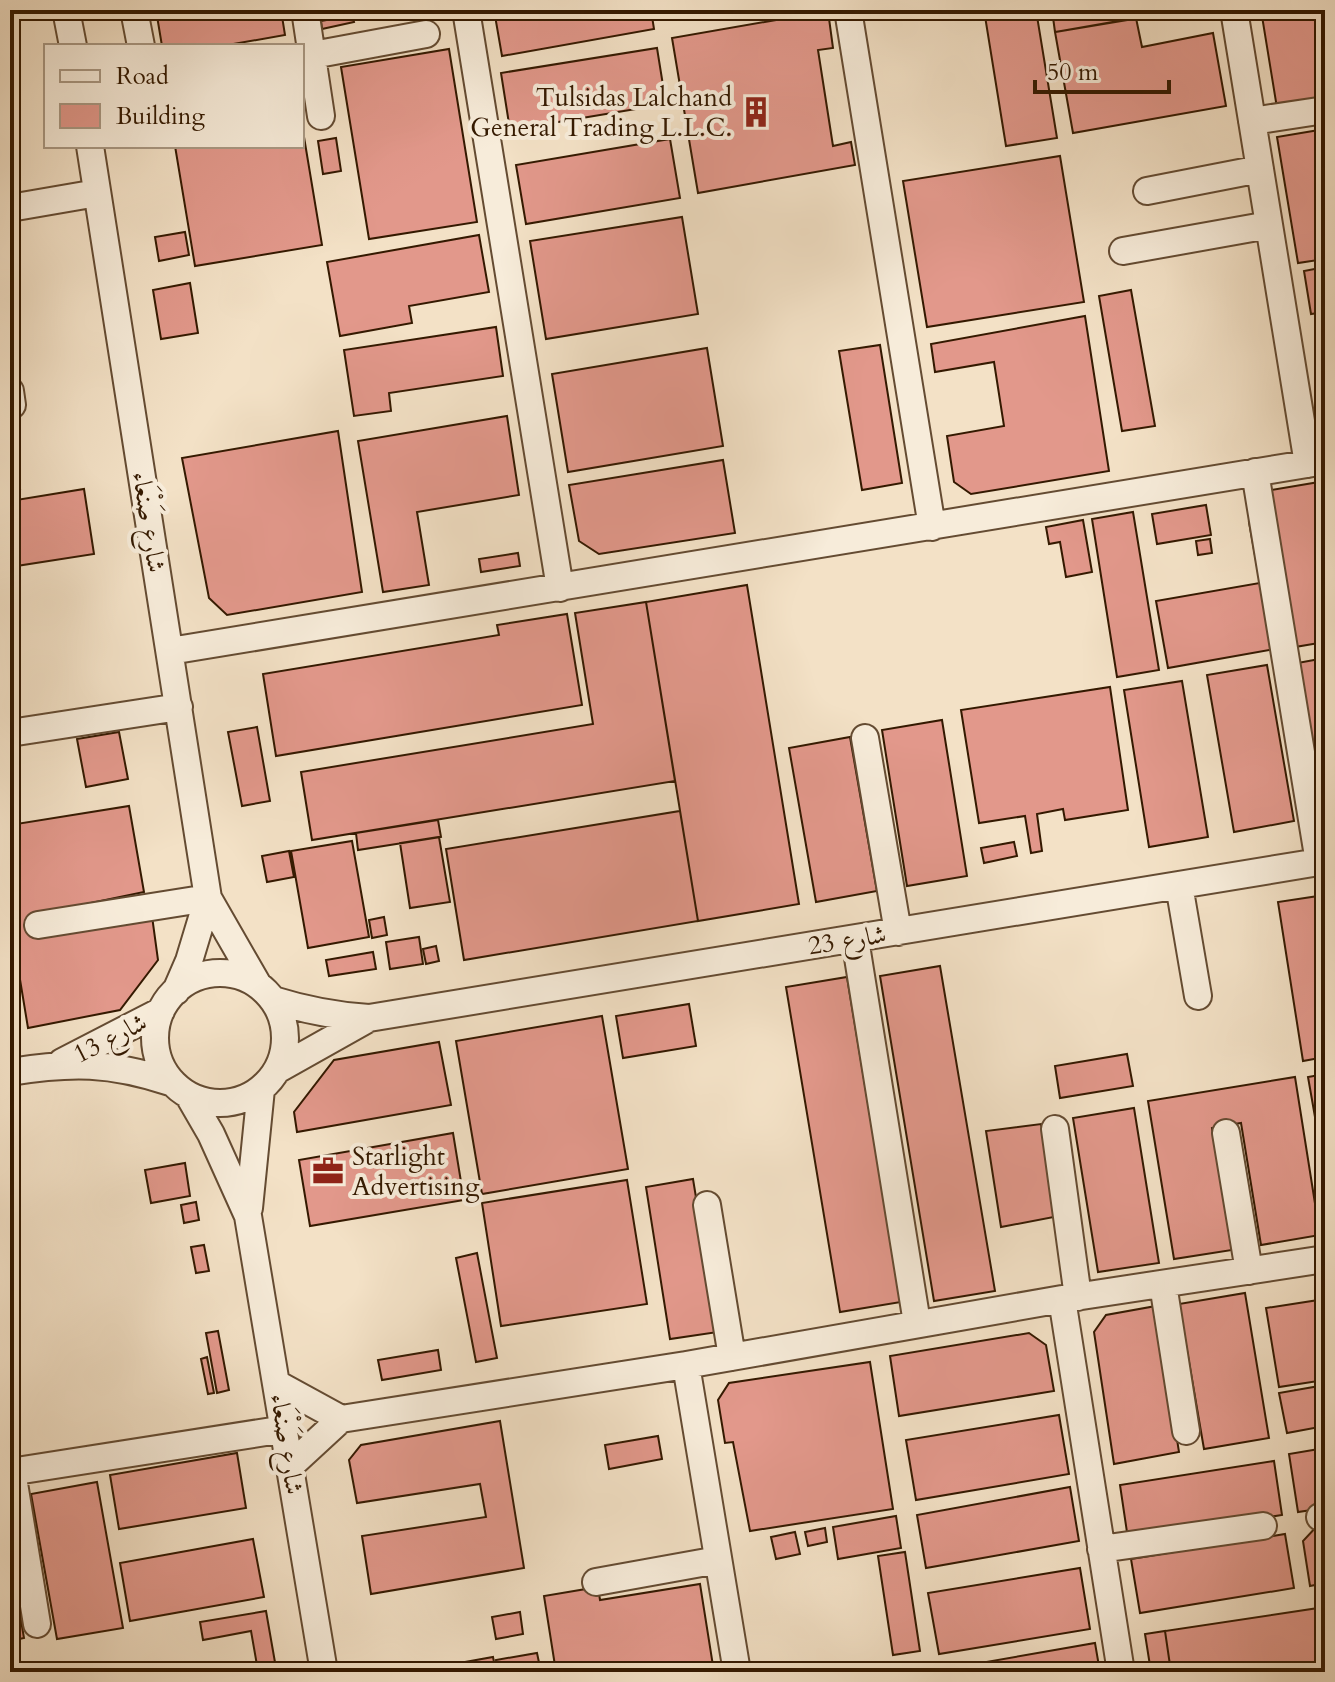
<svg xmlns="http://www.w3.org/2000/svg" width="1335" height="1682" viewBox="0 0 1335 1682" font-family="Cardo,Amiri,serif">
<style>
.building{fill:#e2988b;stroke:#341900;stroke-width:2}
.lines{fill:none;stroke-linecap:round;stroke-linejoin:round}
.minor-casing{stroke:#644b32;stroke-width:30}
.minor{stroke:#f7ecda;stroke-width:26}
.labels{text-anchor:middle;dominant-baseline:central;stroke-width:8;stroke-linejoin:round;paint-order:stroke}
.poi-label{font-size:26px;fill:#341900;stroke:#f7ecda;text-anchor:end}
.street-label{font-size:26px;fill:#341900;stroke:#f7ecda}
</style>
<rect width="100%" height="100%" fill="#f3e1c6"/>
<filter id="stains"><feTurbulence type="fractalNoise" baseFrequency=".0025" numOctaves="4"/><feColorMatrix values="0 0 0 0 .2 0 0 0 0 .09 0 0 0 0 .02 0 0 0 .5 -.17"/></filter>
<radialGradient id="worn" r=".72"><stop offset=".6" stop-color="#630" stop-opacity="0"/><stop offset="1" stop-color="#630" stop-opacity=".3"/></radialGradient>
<path class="building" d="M156 10H281L285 35 222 46H162Z
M341 10H351L354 22 322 29 321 21 327 20 326 13Z
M494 10H651L654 29 502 56Z
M984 10H1036L1057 138 1006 146Z
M1052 10H1133L1134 19 1055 32Z
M1261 10H1325V100L1277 108Z
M828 11 833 48 818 50 833 146 851 142 855 165 698 193 672 38Z
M1136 18 1142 47 1213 33 1226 106 1073 133 1055 32Z
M657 48 666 104 510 130 501 73Z
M449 49 477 222 369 239 341 67Z
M302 125 322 245 195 266 175 146H302Z
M1325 129V259L1298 263 1277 137Z
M336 138 341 171 323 174 318 141Z
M670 139 680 198 526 224 516 165Z
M1060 156 1084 302 927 327 903 181Z
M682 217 698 314 546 339 530 241Z
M185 232 189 255 159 261 155 237Z
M479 235 489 292 409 306 412 323 340 336 327 262Z
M1325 267V312L1311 314 1304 271Z
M190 283 198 333 161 339 153 290Z
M1131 290 1155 426 1122 431 1099 296Z
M1085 316 1109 471 971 494 954 482 947 436 1004 426 994 362 935 372 931 344Z
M496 327 503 376 389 393 391 411 354 416 344 350Z
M880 345 902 483 862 490 839 351Z
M707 348 723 446 568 472 552 374Z
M507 416 519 495 417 512 429 585 383 592 358 441Z
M338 431 362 592 227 615 209 598 182 458Z
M723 460 735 533 599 554 579 541 569 485Z
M16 467 20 489 10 491V468Z
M1325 481V642L1295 647 1260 492Z
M84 489 94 554 10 567V501Z
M1206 505 1211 535 1157 544 1152 514Z
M1133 512 1159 670 1117 677 1092 519Z
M1083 520 1092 572 1066 577 1060 542 1049 544 1046 527Z
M1259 520 1281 648 1168 668 1156 601 1260 583 1249 522Z
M1210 539 1212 553 1198 555 1196 541Z
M518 553 520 566 481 572 479 559Z
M747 585 799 904 698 921 646 602Z
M646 602 675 781 312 840 301 772 593 724 575 613Z
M567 614 582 705 276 756 263 674 499 635 497 625Z
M1325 658V816L1318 817 1292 664Z
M1267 665 1294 821 1234 832 1207 675Z
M1182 681 1208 837 1149 847 1124 690Z
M1110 687 1128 810 1065 820 1063 809 1037 814 1042 851 1031 853 1025 816 979 823 961 710Z
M942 720 967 876 907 886 882 730Z
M257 727 270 801 242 806 228 732Z
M119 732 128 779 86 787 77 739Z
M850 737 877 891 816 902 789 748Z
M129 806 144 892 33 915 152 916 158 960 120 1010 28 1028 10 919V825Z
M680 811 698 921 464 960 446 849Z
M438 820 441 837 358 850 356 833Z
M439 837 450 902 410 908 400 843Z
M352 841 369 937 308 948 291 851Z
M1014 842 1017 856 984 863 981 848Z
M289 851 294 877 267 882 262 856Z
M1325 895V1057L1303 1061 1278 902Z
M384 917 387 935 372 938 369 920Z
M419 937 423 964 390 969 386 942Z
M436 946 439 961 426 964 423 949Z
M373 952 376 969 329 976 326 960Z
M940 966 995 1291 934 1301 880 976Z
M847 977 901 1302 840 1312 786 987Z
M689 1004 696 1046 623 1058 616 1016Z
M602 1016 628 1169 482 1194 456 1041Z
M439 1042 451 1105 297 1132 294 1112 334 1060Z
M1127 1054 1133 1086 1060 1098 1055 1066Z
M1325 1074V1174L1308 1077Z
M1295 1077 1320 1235 1261 1245 1241 1123 1212 1128 1232 1250 1174 1259 1148 1101Z
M1134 1108 1159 1263 1098 1272 1073 1118Z
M1041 1124 1059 1216 1001 1227 986 1131Z
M453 1133 464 1200 310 1226 299 1160Z
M185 1163 190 1196 151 1203 145 1170Z
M693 1179 718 1332 670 1339 646 1187Z
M627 1180 647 1304 501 1326 482 1203Z
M196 1202 199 1220 184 1223 181 1205Z
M204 1245 209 1271 196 1273 191 1247Z
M477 1253 497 1358 476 1362 456 1258Z
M1245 1293 1269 1438 1204 1449 1179 1304Z
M1325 1299V1380L1279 1387 1266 1308Z
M1156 1306 1179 1452 1114 1464 1094 1332 1106 1315Z
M218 1331 229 1390 217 1393 206 1333Z
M1029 1333 1046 1345 1054 1391 899 1416 890 1356Z
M438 1350 441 1370 382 1380 378 1360Z
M207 1357 214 1393 208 1394 201 1359Z
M870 1362 893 1509 750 1531 733 1442 725 1443 718 1400 729 1383Z
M1325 1385V1426L1287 1433 1279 1393Z
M1059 1415 1069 1474 916 1500 906 1440Z
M500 1421 524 1568 371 1594 362 1536 486 1517 480 1484 357 1503 349 1460 361 1445Z
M658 1436 662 1459 609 1469 605 1445Z
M1325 1448V1508L1298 1512 1289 1454Z
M237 1453 246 1508 119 1529 110 1475Z
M1274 1461 1282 1515 1128 1539 1120 1485Z
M97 1482 123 1628 57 1639 31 1494Z
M1070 1487 1079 1541 926 1568 917 1515Z
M896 1516 901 1548 838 1559 833 1527Z
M1325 1524V1583L1310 1586 1303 1541 1318 1525Z
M825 1528 827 1542 808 1546 805 1532Z
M795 1532 800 1554 776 1559 771 1537Z
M1285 1534 1294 1588 1140 1613 1131 1559Z
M253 1539 264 1597 130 1621 120 1563Z
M905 1552 920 1651 893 1655 878 1556Z
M10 1556 24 1638 10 1641Z
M1080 1568 1090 1629 939 1654 928 1593Z
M700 1584 714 1672H556L544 1596 598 1587 600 1600Z
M1325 1607V1663L1266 1672H1171L1165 1631Z
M266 1611 276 1668 258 1671 251 1631 203 1640 200 1622Z
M520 1612 523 1634 496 1639 492 1617Z
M1165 1631 1171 1672H1151L1145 1634Z
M1095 1643 1100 1672H940V1670Z
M537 1653 541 1672H499L496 1660Z
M493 1657 496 1672H449L448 1665Z
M923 1665 924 1672H879Z"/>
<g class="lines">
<defs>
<path id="minor" d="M66 10 73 46
M134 10 141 46
M305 10 321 116
M466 10 560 588
M848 10 932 527
M1234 10 1308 464
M302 57 426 34
M1252 121 1325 110
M90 146 208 898 258 985
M1147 191 1260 169
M10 208 97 193
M1123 251 1269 225
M10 391 12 405
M1255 472 1319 862
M170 651 1325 461
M10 733 179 707
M865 738 898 932
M1179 885 1198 996
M38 925 208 898
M855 939 917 1323
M155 1038a65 65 0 1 1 130 0a65 65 0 1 1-130 0Z
M176 991 189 961 208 898
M273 1000C305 1010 335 1016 369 1018L1325 861
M62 1062 161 1011
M277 1070 366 1020
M10 1072C71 1062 110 1062 170 1082
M189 1096 211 1134 248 1216 324 1672
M1055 1129 1078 1297
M1226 1133 1249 1271
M707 1205 732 1357
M249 1208 261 1089
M1163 1284 1186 1431
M1062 1299 1121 1672
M686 1365 737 1672
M277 1384 341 1419
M290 1466 341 1419 686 1365 1062 1299 1325 1259
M12 1471 37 1624
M10 1472 285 1429
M1320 1517 1325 1516
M1101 1549 1263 1526
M596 1582 718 1560"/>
</defs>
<use href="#minor" class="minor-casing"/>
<use href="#minor" class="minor"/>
</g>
<defs>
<symbol id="building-bare" viewBox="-9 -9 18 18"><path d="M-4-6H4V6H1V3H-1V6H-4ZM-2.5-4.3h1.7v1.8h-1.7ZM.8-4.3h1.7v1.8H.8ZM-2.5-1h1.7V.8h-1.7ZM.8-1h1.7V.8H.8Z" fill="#8f2418" stroke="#f7ecda" stroke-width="2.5" paint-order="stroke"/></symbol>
<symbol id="office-bare" viewBox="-9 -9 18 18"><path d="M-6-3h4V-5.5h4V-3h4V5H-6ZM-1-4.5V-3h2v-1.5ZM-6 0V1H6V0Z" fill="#8f2418" stroke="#f7ecda" stroke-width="2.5" paint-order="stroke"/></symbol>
</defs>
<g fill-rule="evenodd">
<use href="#building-bare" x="734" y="90" width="44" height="44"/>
<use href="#office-bare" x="306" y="1149" width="44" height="44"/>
</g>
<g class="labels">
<g class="poi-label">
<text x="732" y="97">Tulsidas Lalchand<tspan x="732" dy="30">General Trading L.L.C.</tspan></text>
<text x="352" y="1156" text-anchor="start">Starlight<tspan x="352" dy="30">Advertising</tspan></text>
</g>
<g class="street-label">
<text transform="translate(149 522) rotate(81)">شارع صَنْعَاء</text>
<text transform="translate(847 940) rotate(-9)">شارع 23</text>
<text transform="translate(110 1038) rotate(-27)">شارع 13</text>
<text transform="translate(287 1444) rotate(81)">شارع صَنْعَاء</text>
</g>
</g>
<rect width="1335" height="1682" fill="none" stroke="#f3e1c6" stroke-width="40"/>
<rect x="12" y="12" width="1311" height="1658" fill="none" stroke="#341900" stroke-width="4"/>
<rect x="20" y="20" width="1295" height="1642" fill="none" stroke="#341900" stroke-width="2"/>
<rect x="44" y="44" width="260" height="104" fill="#f7ecda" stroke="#a99883" stroke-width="2"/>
<rect x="60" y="70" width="40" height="12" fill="#f7ecda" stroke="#a99883" stroke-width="2"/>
<text x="116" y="84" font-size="24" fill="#341900">Road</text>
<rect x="60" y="104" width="40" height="24" fill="#e2988b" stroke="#a99883" stroke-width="2"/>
<text x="116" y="124" font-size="24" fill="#341900">Building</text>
<path d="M1035 80v12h134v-12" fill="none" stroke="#341900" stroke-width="4"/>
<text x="1047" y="80" font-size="24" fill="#341900" stroke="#f7ecda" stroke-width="6" paint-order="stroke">50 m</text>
<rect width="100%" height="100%" filter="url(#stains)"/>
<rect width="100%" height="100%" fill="url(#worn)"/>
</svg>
